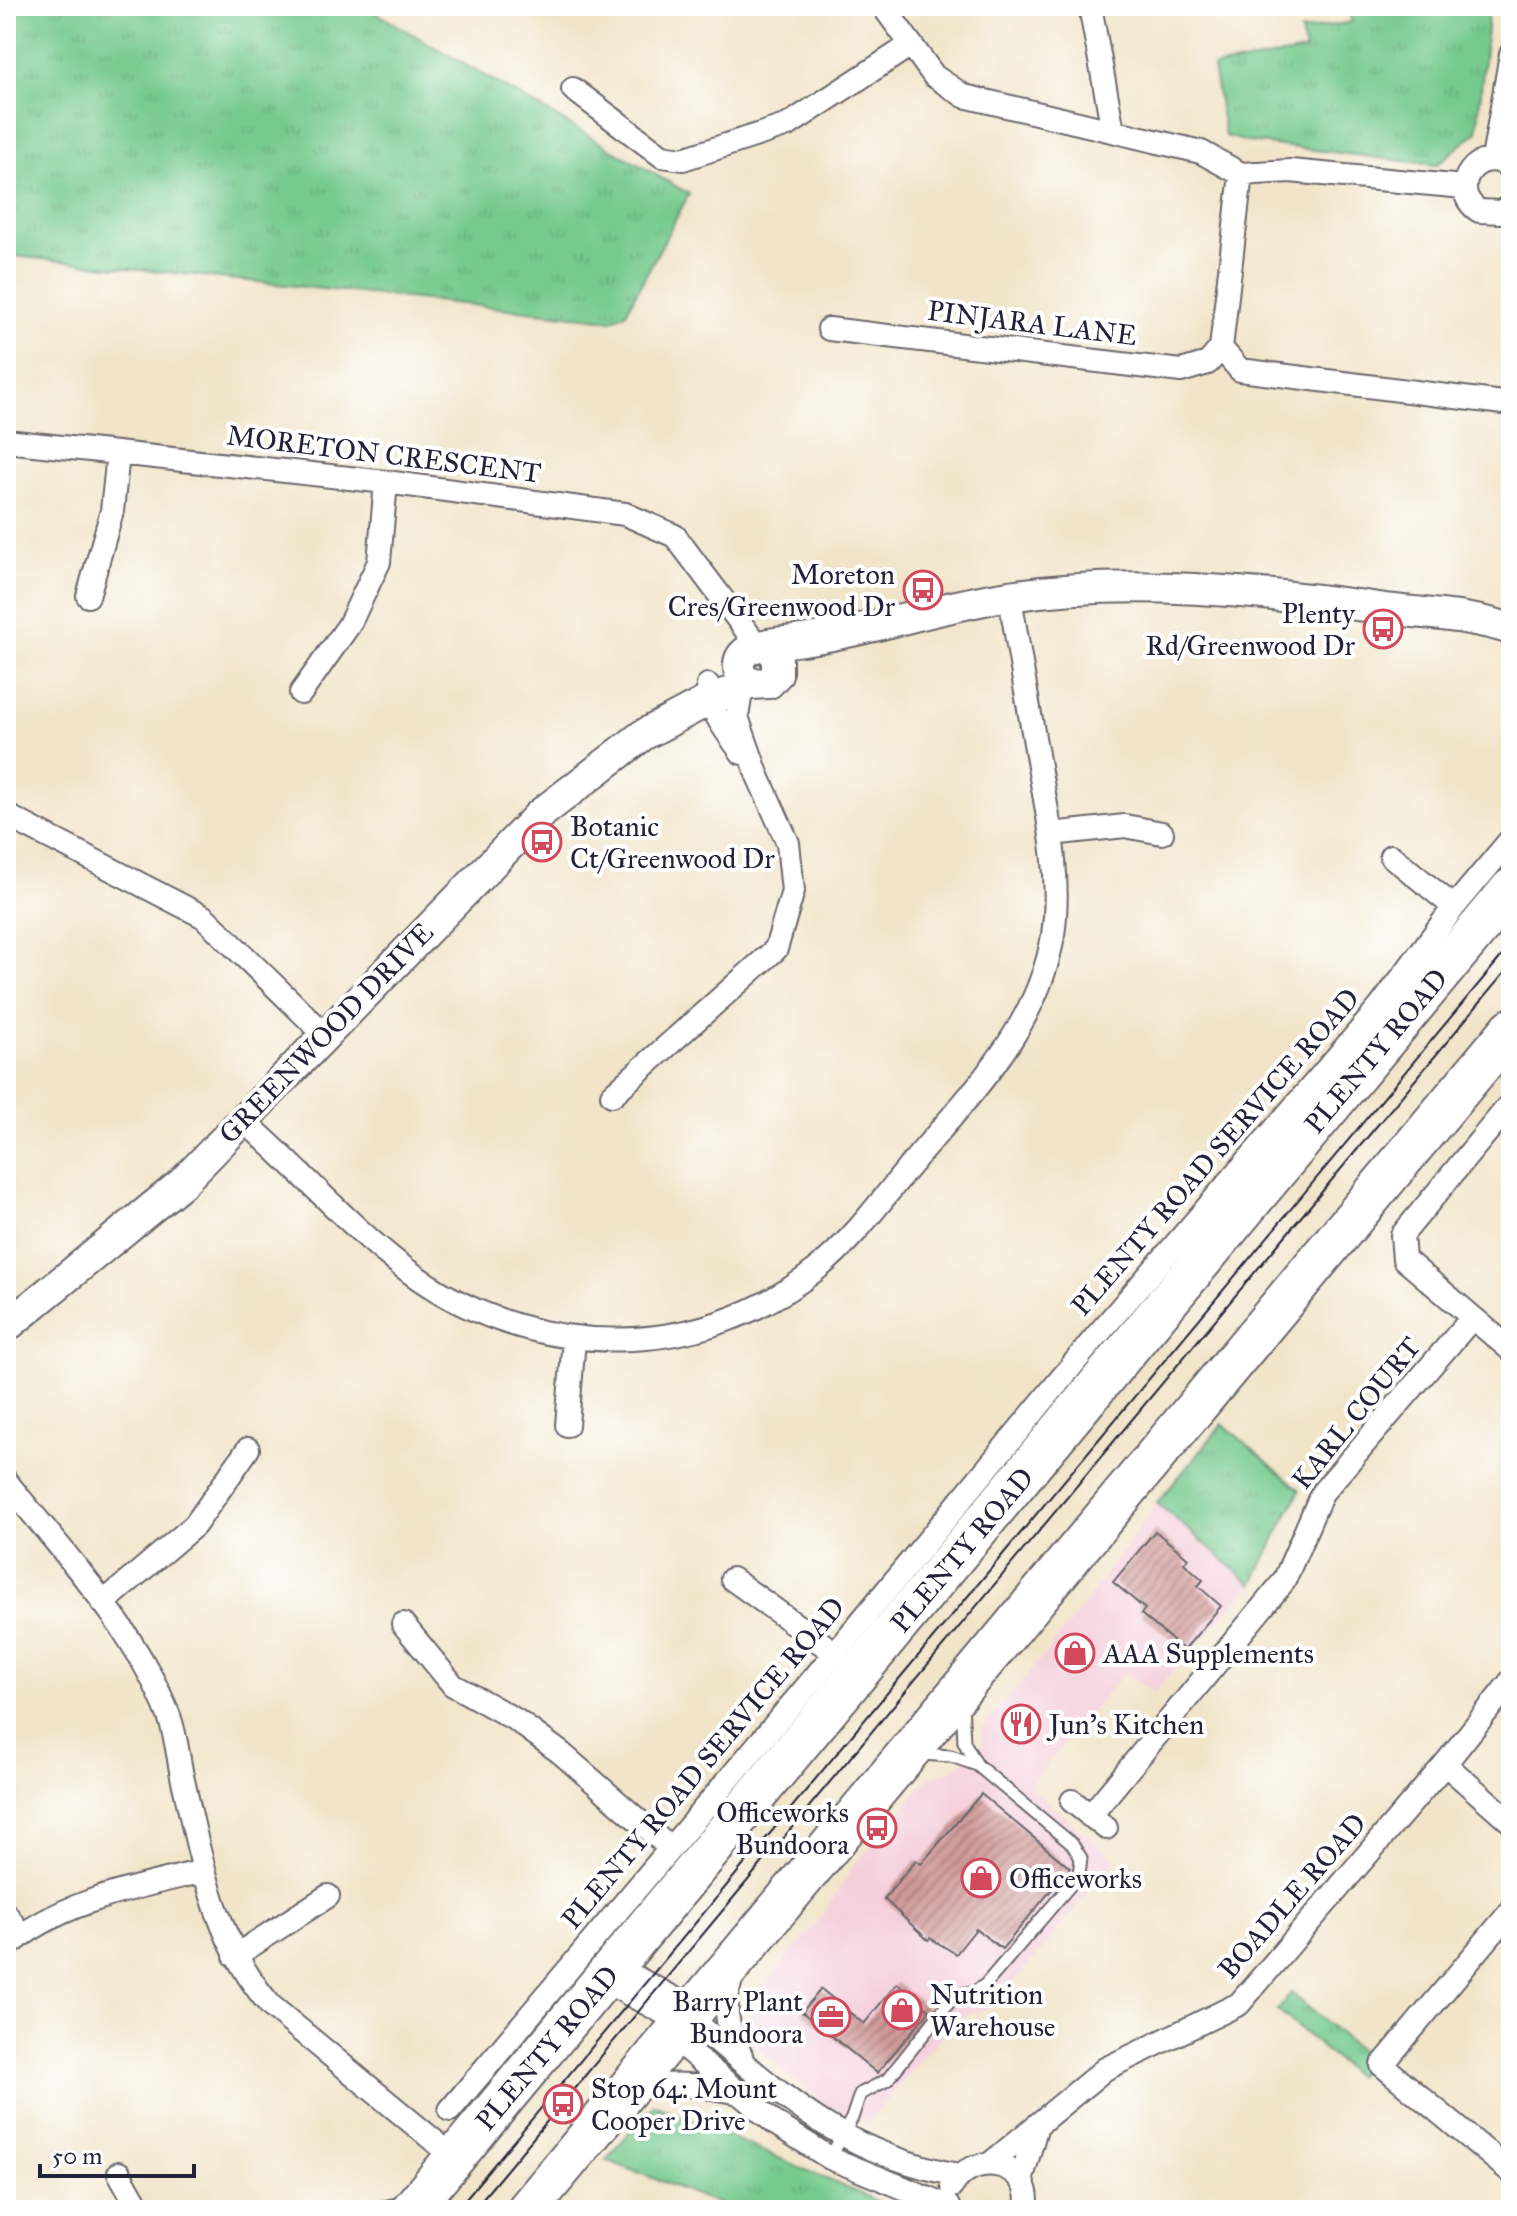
<svg xmlns="http://www.w3.org/2000/svg" width="1517" height="2216" viewBox="0 0 1517 2216" font-family="'IM FELL Great Primer',serif">
<style>
.built{fill:#f4cfdc}
.grass{fill:url(#grass-tufts);stroke:#4c7664;stroke-width:2}
.building{fill:url(#building-hatch)}
.lines{fill:none;stroke-linecap:round;stroke-linejoin:round}
.lane-casing{stroke:#6a666c;stroke-width:15}
.street-casing{stroke:#6a666c;stroke-width:26}
.secondary-casing{stroke:#6a666c;stroke-width:34}
.highway-casing{stroke:#6a666c;stroke-width:44}
.lane{stroke:#fff;stroke-width:11}
.street{stroke:#fff;stroke-width:22}
.secondary{stroke:#fff;stroke-width:30}
.highway{stroke:#fff;stroke-width:40}
.tram{stroke:#22223b;stroke-width:2}
.labels{text-anchor:middle;dominant-baseline:central;stroke-width:8;stroke-linejoin:round;paint-order:stroke}
.street-label{font-size:28px;fill:#22223b;stroke:#fff}
.poi-label{font-size:28px;fill:#22223b;stroke:#fff;text-anchor:start}
</style>
<defs>
<pattern id="grass-tufts" width="24" height="20" patternUnits="userSpaceOnUse" patternTransform="scale(2)"><rect width="24" height="20" fill="#76ca8d"/><path d="M3 7l-1-3M5 7V3M7 7l1-3M15 17l-1-3M17 17v-4M19 17l1-3" fill="none" stroke="#66ad7b"/></pattern>
<pattern id="building-hatch" width="6" height="6" patternUnits="userSpaceOnUse" patternTransform="scale(2)"><rect width="6" height="6" fill="#cf9a97"/><path d="M-1 1l2-2M0 6l6-6M5 7l2-2" fill="none" stroke="#a87d7c"/></pattern>
</defs>
<rect width="100%" height="100%" fill="#fff"/>
<filter id="ink" filterUnits="userSpaceOnUse"><feTurbulence type="fractalNoise" baseFrequency=".0125" numOctaves="2"/><feDisplacementMap in="SourceGraphic" scale="16" xChannelSelector="R" yChannelSelector="G"/><feConvolveMatrix kernelMatrix="1 2 1 2 8 2 1 2 1" color-interpolation-filters="sRGB"/></filter>
<filter id="wash" filterUnits="userSpaceOnUse"><feTurbulence type="fractalNoise" baseFrequency=".006" numOctaves="4" result="noise"/><feDisplacementMap in="SourceGraphic" scale="32" xChannelSelector="R" yChannelSelector="G"/><feGaussianBlur stdDeviation="1.8" result="paint"/><feColorMatrix in="noise" values="0 0 0 0 0 0 0 0 0 0 0 0 0 0 0 0 0 1.4 0 .05"/><feComposite in="paint" operator="in"/></filter>
<g filter="url(#wash)">
<rect width="100%" height="100%" fill="#f1e4c8"/>
<path class="built" d="M1157 1503 1252 1584 1154 1692 1124 1673 1029 1786 1116 1860 995 2005 956 2019 869 2122 847 2117 823 2103 750 2043 756 1995 815 1926 854 1866 930 1776 946 1773 982 1747 981 1730 1077 1615Z"/>
<path class="grass" d="M6 6H364L689 194 625 314 611 320 6 255Z
M1349 6H1489L1477 132 1436 165 1249 142 1225 136 1213 67 1305 51 1301 31 1352 22Z
M1223 1424 1300 1490 1252 1584 1157 1503Z
M1291 1993 1370 2059 1356 2076 1277 2010Z
M654 2104 898 2210H899H735L606 2160Z"/>
<g id="blocks">
<path class="building" d="M1155 1531 1188 1558 1184 1563 1203 1580 1198 1586 1221 1606 1184 1650 1141 1614 1145 1609 1113 1582Z
M981 1794 1070 1868 1002 1949 976 1929 956 1954 930 1938 928 1940 884 1899 916 1860 921 1864Z
M897 1983 930 2010 877 2073 802 2012 821 1989 864 2024Z"/>
</g>
</g>
<g filter="url(#ink)">
<use href="#blocks" fill-opacity="0" stroke="#6a666c" stroke-width="2"/>
<g class="lines">
<defs>
<path id="lane" d="M921 1754 951 1756 977 1765 964 1742 962 1704
M830 2158 852 2118 860 2094 887 2080 955 1995 974 1992 985 1985 1079 1875 1081 1858 1072 1844 977 1765
M371 2210 392 2205 405 2208"/>
<path id="street" d="M883 6 934 76 964 96 1201 152 1241 174 1290 171 1464 187
M1090 6 1113 131
M573 89 662 156 683 159 788 125 909 46
M1493 159 1511 54
M1511 168C1479 142 1445 188 1479 211L1501 212 1511 205
M1241 174 1221 348 1240 370 1511 404
M829 329 1181 371 1208 363 1221 348
M6 441 386 482 625 514 675 536 757 645
M88 596 112 511 118 454
M708 685C710 713 726 731 742 753
M301 693 349 625 379 562 386 482
M6 815 204 917 324 1034
M1051 834 1125 826 1162 833
M1391 856 1454 907
M612 1095 776 949 793 891 788 843 757 774 737 717 742 686
M1511 1103 1402 1235 1404 1259 1511 1350
M243 1120C302 1171 354 1233 418 1278 538 1361 702 1362 817 1269 852 1241 880 1202 908 1168 967 1097 1038 1030 1053 935 1061 880 1050 826 1040 772 1030 713 1019 655 1010 596
M567 1425 574 1339
M6 1481C64 1554 135 1628 169 1716 176 1735 178 1756 182 1776 201 1858 214 1941 271 2006L456 2159
M732 1579 835 1653
M103 1603 195 1525 248 1449
M403 1624 453 1685 516 1720 561 1753 670 1848
M1445 1764 1511 1822
M1072 1801 1106 1828
M1090 1816 1284 1581 1322 1493 1472 1318
M1511 1911 1382 2065 1511 2172
M6 1914 21 1935
M6 1948C59 1901 138 1887 204 1871
M235 1956 328 1896
M733 1974C722 2003 726 2028 741 2055
M688 2016C778 2091 838 2154 959 2175
M671 2036 776 2124 830 2158 948 2206
M631 2091C667 2080 698 2085 735 2092
M450 2110 835 1653 1093 1340 1380 1007 1454 907 1511 839
M991 2163 1105 2069 1239 2004 1445 1764 1511 1681
M119 2173 140 2210
M1021 2181 1037 2125
M952 2186C974 2148 1035 2163 1026 2210"/>
<path id="secondary" d="M768 647 777 656V674L769 683 750 684C743 679 738 673 739 664 741 643 779 643 795 641 868 632 937 606 1009 596 1133 578 1256 591 1379 608 1423 614 1469 615 1511 629
M6 1327 182 1183 539 815 643 735 709 700 750 684"/>
<path id="highway" d="M609 1973 688 2016
M411 2210 1511 889
M527 2210 1511 1029"/>
</defs>
<use href="#lane" class="lane-casing"/>
<use href="#street" class="street-casing"/>
<use href="#secondary" class="secondary-casing"/>
<use href="#highway" class="highway-casing"/>
<use href="#lane" class="lane"/>
<use href="#street" class="street"/>
<use href="#secondary" class="secondary"/>
<use href="#highway" class="highway"/>
<path class="tram" d="M456 2210 1511 945
M473 2210 1511 965"/>
</g>
</g>
<defs>
<symbol id="bus-ring" viewBox="-11 -11 22 22"><circle r="9.5" fill="#fff" stroke="#d1495b" stroke-width="1.5"/><path d="M-5-6H5V4H4V6H2V4H-2V6H-4V4H-5ZM-3.5-4V0h7V-4ZM-3.5 1.2v1.5H-2V1.2ZM2 1.2v1.5H3.5V1.2Z" fill="#d1495b"/></symbol>
<symbol id="shop-ring" viewBox="-11 -11 22 22"><circle r="9.5" fill="#fff" stroke="#d1495b" stroke-width="1.5"/><path d="M-5-2.5h2.3a2.7 3.5 0 0 1 5.4 0H5L5.5 6h-11ZM-1.5-2.5h3a1.5 2.3 0 0 0-3 0Z" fill="#d1495b"/></symbol>
<symbol id="restaurant-ring" viewBox="-11 -11 22 22"><circle r="9.5" fill="#fff" stroke="#d1495b" stroke-width="1.5"/><path d="M-5-6h1v4h1v-4h1v4h1v-4h1v5L-1.5 .5V6h-2V.5L-5-1ZM5-6V6H3V1.5H1.5Q1.5-4 5-6Z" fill="#d1495b"/></symbol>
<symbol id="office-ring" viewBox="-11 -11 22 22"><circle r="9.5" fill="#fff" stroke="#d1495b" stroke-width="1.5"/><path d="M-6-3h4V-5.5h4V-3h4V5H-6ZM-1-4.5V-3h2v-1.5ZM-6 0V1H6V0Z" fill="#d1495b"/></symbol>
</defs>
<g fill-rule="evenodd">
<use href="#bus-ring" x="901" y="568" width="44" height="44"/>
<use href="#bus-ring" x="1361" y="607" width="44" height="44"/>
<use href="#bus-ring" x="520" y="820" width="44" height="44"/>
<use href="#shop-ring" x="1053" y="1631" width="44" height="44"/>
<use href="#restaurant-ring" x="999" y="1702" width="44" height="44"/>
<use href="#bus-ring" x="855" y="1806" width="44" height="44"/>
<use href="#shop-ring" x="959" y="1856" width="44" height="44"/>
<use href="#shop-ring" x="880" y="1988" width="44" height="44"/>
<use href="#office-ring" x="809" y="1995" width="44" height="44"/>
<use href="#bus-ring" x="541" y="2082" width="44" height="44"/>
</g>
<g class="labels">
<g class="street-label">
<text transform="translate(1032 323) rotate(7)">PINJARA LANE</text>
<text transform="translate(384 454) rotate(7)">MORETON CRESCENT</text>
<text transform="translate(326 1033) rotate(-46)">GREENWOOD DRIVE</text>
<text transform="translate(1376 1051) rotate(-50)">PLENTY ROAD</text>
<text transform="translate(1215 1152) rotate(-49)">PLENTY ROAD SERVICE ROAD</text>
<text transform="translate(1356 1413) rotate(-51)">KARL COURT</text>
<text transform="translate(962 1550) rotate(-50)">PLENTY ROAD</text>
<text transform="translate(703 1763) rotate(-50)">PLENTY ROAD SERVICE ROAD</text>
<text transform="translate(1292 1896) rotate(-49)">BOADLE ROAD</text>
<text transform="translate(547 2048) rotate(-50)">PLENTY ROAD</text>
</g>
<g class="poi-label">
<text x="895" y="574" text-anchor="end">Moreton<tspan x="895" dy="32">Cres/Greenwood Dr</tspan></text>
<text x="1355" y="613" text-anchor="end">Plenty<tspan x="1355" dy="32">Rd/Greenwood Dr</tspan></text>
<text x="570" y="826">Botanic<tspan x="570" dy="32">Ct/Greenwood Dr</tspan></text>
<text x="1103" y="1653">AAA Supplements</text>
<text x="1049" y="1724">Jun's Kitchen</text>
<text x="849" y="1812" text-anchor="end">Officeworks<tspan x="849" dy="32">Bundoora</tspan></text>
<text x="1009" y="1878">Officeworks</text>
<text x="930" y="1994">Nutrition<tspan x="930" dy="32">Warehouse</tspan></text>
<text x="803" y="2001" text-anchor="end">Barry Plant<tspan x="803" dy="32">Bundoora</tspan></text>
<text x="591" y="2088">Stop 64: Mount<tspan x="591" dy="32">Cooper Drive</tspan></text>
</g>
</g>
<rect width="1517" height="2216" fill="none" stroke="#fff" stroke-width="32"/>
<path d="M40 2164v12h154v-12" fill="none" stroke="#22223b" stroke-width="4"/>
<text x="52" y="2164" font-size="24" fill="#22223b" stroke="#ffffff" stroke-width="6" paint-order="stroke">50 m</text>
</svg>
